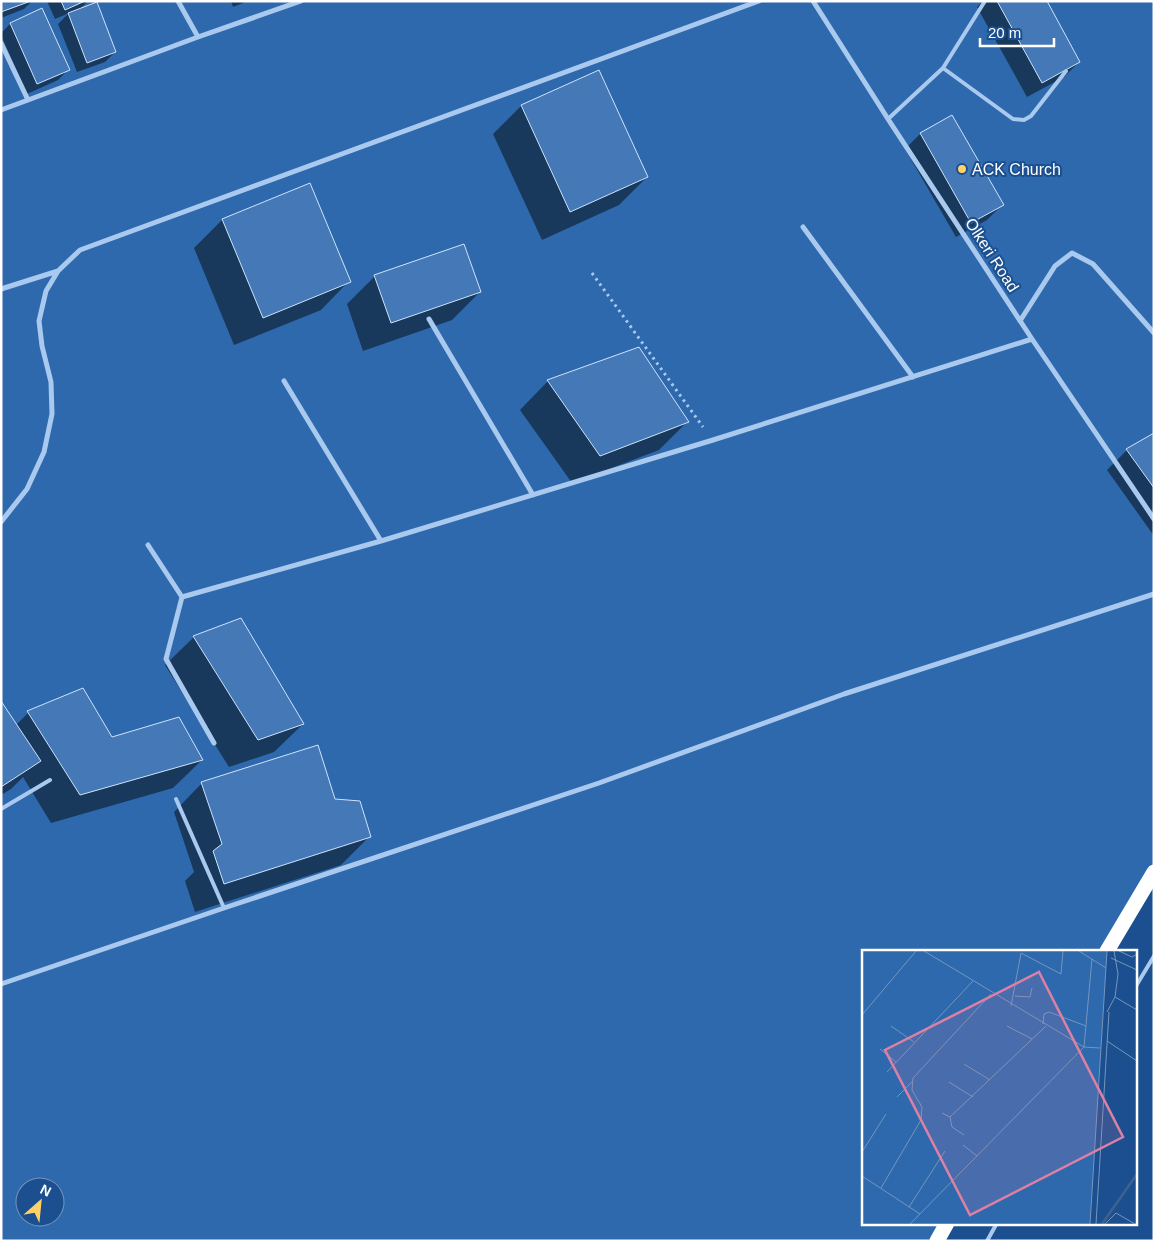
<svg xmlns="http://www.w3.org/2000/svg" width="1155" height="1242" viewBox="0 0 1155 1242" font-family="Arial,sans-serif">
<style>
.green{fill:#2e69ad;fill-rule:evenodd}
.shadow{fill:#0007}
.building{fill:#4478b7;stroke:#cfe3fa}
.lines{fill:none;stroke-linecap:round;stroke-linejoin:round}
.path{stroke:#a9c9ee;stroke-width:3;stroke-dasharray:2.5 4;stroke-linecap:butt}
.lane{stroke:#a9c9ee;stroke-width:4}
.street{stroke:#a9c9ee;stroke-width:5}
.highway{stroke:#fff;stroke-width:15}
.poi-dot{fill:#ffd166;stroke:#1b4f8f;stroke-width:2}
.labels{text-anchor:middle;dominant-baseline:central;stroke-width:4;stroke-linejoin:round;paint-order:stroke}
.poi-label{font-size:16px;fill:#fff;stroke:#1b4f8f;text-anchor:start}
.street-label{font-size:16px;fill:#fff;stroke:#1b4f8f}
.inset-river{fill:none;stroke:#3c6290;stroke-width:2.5}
.inset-road{fill:none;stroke:#7695bc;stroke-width:1}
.view{fill:#dd80a5;fill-opacity:0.15;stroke:#dd80a5;stroke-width:2.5}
.inset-edge{fill:none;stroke:#fff;stroke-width:2.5}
</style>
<rect width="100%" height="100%" fill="#1b4f8f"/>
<path class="green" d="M1 1H1154V864L1103 951H864V1223H945L935 1241H1ZM25 1187H55V1217H25Z"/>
<path class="shadow" d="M1 1H32L24 9 1 18Z
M47 1H88L80 9 115 52 105 62 77 72 58 24 69 13 55 19Z
M231 1H248L233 7Z
M983 1H1045L1079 62 1064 77 1027 97 977 7Z
M10 24 68 70 58 80 27 94 1 35V33Z
M598 71 647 177 619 205 542 240 493 134 521 106Z
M920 134 1002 205 987 220 956 237 905 149Z
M222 220 349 281 321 310 234 345 194 248Z
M375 276 480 292 452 320 363 351 347 304Z
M639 349 687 422 659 450 572 483 520 410 548 381Z
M1154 434V536L1107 470 1127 450Z
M240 620 303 724 274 752 229 767 165 665 194 637Z
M1 703 16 725 28 713 112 738 202 760 173 788 51 823 23 777 11 789 1 795Z
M202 783 334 800 370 836 341 865 195 912 185 881 194 872 174 812Z"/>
<path class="building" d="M1 1H31L1 12Z
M61 1H85L65 10Z
M997 1H1047L1080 62 1042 83Z
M97 2 116 52 87 63 68 13Z
M42 8 70 70 37 84 10 23Z
M599 70 648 177 570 212 521 105Z
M952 115 1004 205 971 223 920 133Z
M310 183 351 282 263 318 222 219Z
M464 244 481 292 391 323 374 275Z
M639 347 689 422 600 456 547 380Z
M1154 433V488L1126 449Z
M241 618 304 724 258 740 193 636Z
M83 688 112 737 179 717 203 760 80 795 27 711Z
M1 701 41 761 1 787Z
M318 745 335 799 360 801 371 837 224 884 213 851 222 844 201 782Z"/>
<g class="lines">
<path class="path" d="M592 273 703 427"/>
<path class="lane" d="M943 68 1013 119 1024 120 1031 116 1066 71
M888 119 943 68 985 1
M176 799 224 908
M1 809 50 780
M1136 986 1154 956
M987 1241 997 1223"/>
<path class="street" d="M178 1 198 37
M813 1 888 119 1032 339 1154 519
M1 43 28 100
M1 110 28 100 198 37 301 1
M803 227 913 377
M1 289 58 271
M429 319 533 495
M1020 321 1055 266 1072 253 1093 264 1154 333
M284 381 381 541
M1 522 27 489 44 452 52 414 51 382 42 346 39 321 46 291 58 271 80 250 759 1
M148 545 182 597 381 541 713 440 1032 339
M182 597 166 659 214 743
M1 984 224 908 599 783 844 694 1154 594"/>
<path class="highway" d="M1107 951 1154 872
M937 1241 947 1223"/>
</g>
<circle class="poi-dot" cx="962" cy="169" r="5"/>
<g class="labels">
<g class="poi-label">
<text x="972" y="169">ACK Church</text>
</g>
<g class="street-label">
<text transform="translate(992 255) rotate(57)">Olkeri Road</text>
</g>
</g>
<g transform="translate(862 950)">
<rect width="275" height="275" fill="#1b4f8f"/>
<path d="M0 1H245L228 274H0Z" fill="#2e69ad"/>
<path class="inset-river" d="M240 274 275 224"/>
<path class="inset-road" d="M62 1 222 97 238 98M217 1 244 18M257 1 270 7 275 4M249 8 275 20M153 46 168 47 170 38M253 47 275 60M149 56 159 3 199 24 201 1M245 62 253 47 256 24 252 1M0 65 54 1M181 74 182 64 187 62 224 76M29 76 52 92M145 76 170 89M245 91 275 111M18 99 34 112M102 114 128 130M25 122 111 31M87 132 111 147M35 147 50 132M80 163 88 167 184 76M88 167 90 177 102 185M101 195 115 206M0 202 24 164M0 226 58 264M19 238 59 170 60 157 50 140 51 128 129 44M47 257 83 201M48 274 222 97 230 9M228 274 245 1M234 274 247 62M243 274 254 263 273 274"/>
<path class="view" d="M177 22 261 187 108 265 23 100Z"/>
<rect width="275" height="275" class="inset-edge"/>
</g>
<rect width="1155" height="1242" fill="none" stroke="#ffffff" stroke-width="5"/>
<g transform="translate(40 1202) rotate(27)"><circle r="24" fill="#1b4f8f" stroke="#7695bc"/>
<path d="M0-4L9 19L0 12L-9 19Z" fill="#ffd166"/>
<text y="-8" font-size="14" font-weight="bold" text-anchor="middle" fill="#ffffff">N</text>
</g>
<path d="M980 38v8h74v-8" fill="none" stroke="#ffffff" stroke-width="2.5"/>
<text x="988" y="38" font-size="15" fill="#ffffff" stroke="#1b4f8f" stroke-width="4" paint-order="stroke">20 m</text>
</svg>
